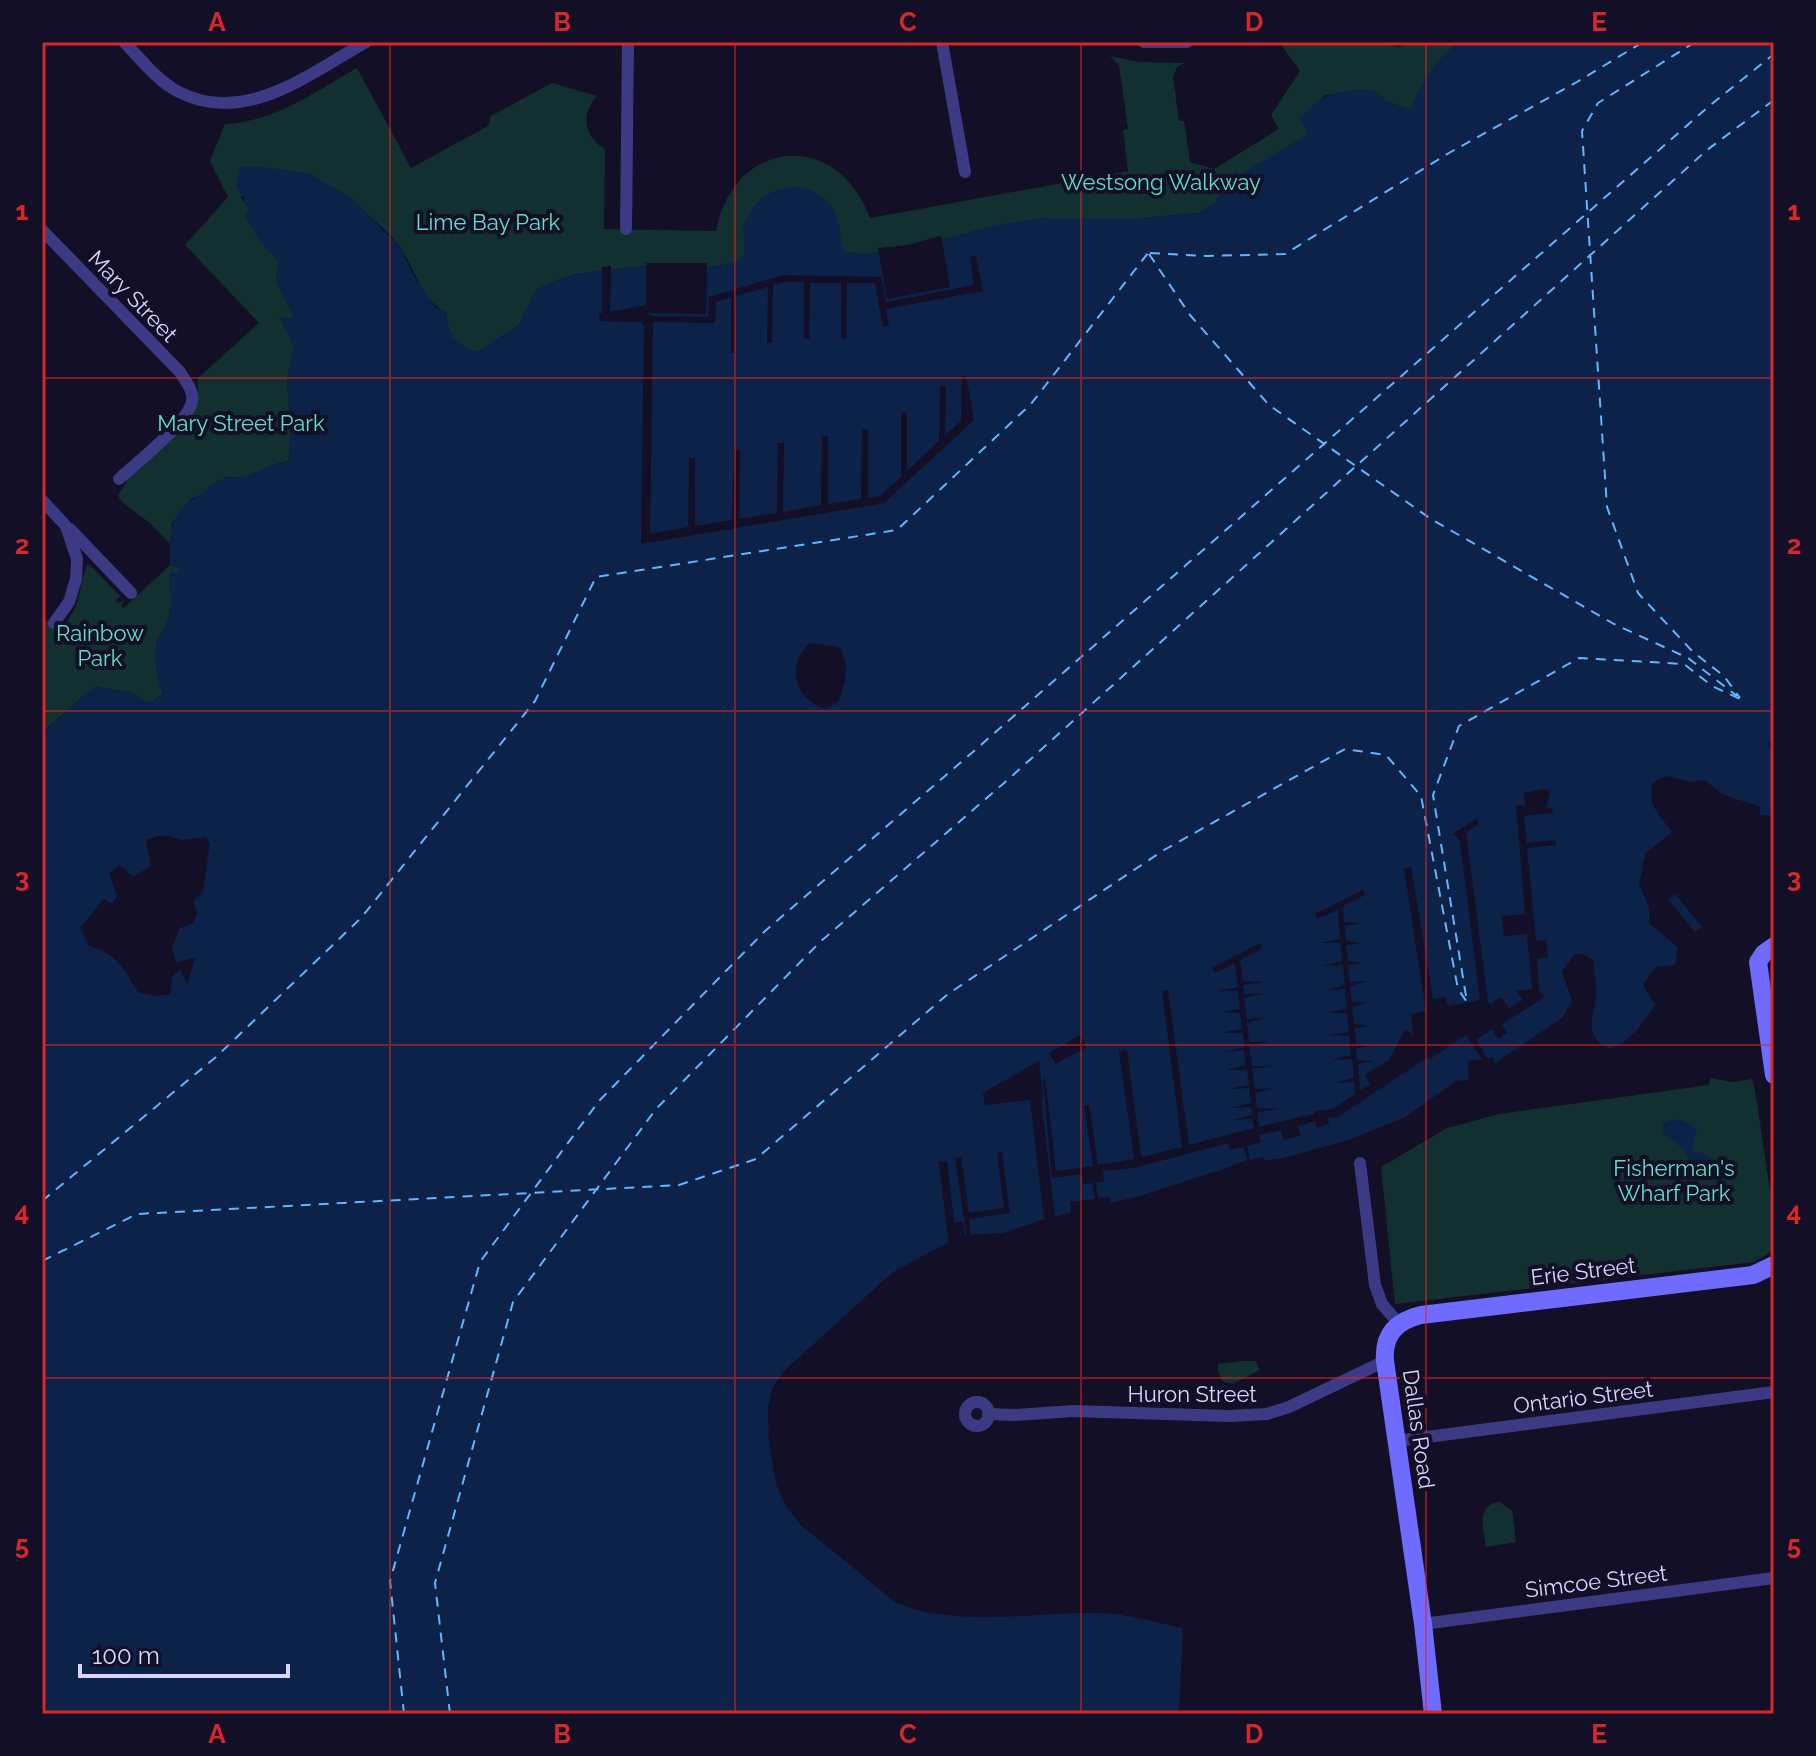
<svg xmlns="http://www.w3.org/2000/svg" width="1816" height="1756" viewBox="0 0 1816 1756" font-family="Raleway,sans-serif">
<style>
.green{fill:#12302f}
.water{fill:#0c2248;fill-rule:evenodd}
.pier{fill:#130f26}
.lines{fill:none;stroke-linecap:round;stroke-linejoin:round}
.ferry{stroke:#62b6ff;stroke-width:2;stroke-dasharray:10 8;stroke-linecap:butt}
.street{stroke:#3d3a85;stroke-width:12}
.secondary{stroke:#6f6bff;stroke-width:18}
.grid{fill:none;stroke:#d62828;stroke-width:2;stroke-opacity:0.55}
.labels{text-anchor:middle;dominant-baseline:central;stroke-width:8;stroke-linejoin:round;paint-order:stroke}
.park-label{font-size:22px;fill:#5fe0c0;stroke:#130f26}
.street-label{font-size:22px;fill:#d9d4ff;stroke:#130f26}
.neatline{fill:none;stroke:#d62828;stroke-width:3}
.grid-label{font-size:26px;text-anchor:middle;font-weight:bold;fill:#d62828}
</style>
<rect width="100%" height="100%" fill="#130f26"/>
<path class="green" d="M1279 42H1367L1400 47 1409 42H1460C1438 58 1419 85 1411 110L1387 102 1373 90 1326 95 1300 119 1309 134 1239 176 1236 172 1224 184 1215 203 1199 213 1143 218H1044L997 225 908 249 864 254 843 252 837 226 745 233 744 256 733 263 697 269 643 266 576 274 545 285 536 291 519 325 477 352C455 346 448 335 446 312 421 301 415 267 399 246 386 228 365 214 350 197L344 194 240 196 249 209 245 218C256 229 261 249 275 255L279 265 276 280 293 315 291 319 280 317 294 345 287 382 291 426 289 461 272 465 246 477H226L201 495 192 498 172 523 170 544 151 524 122 502 118 495 129 478 198 401V378L259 323 185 245 228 197 210 161 225 124C274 122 315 92 357 68L411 168 488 126 491 116 552 83 597 96C580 114 584 137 605 149L604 229 716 231C734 137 838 129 870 218L1128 171 1123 130 1128 129 1119 66 1110 56 1139 62 1184 63 1177 67 1173 77 1179 121H1184L1190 162 1214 169 1279 129 1271 115 1300 71Z
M87 565H90L120 596 116 601 118 603 125 600 121 606 124 608 170 565 179 567V573L170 574C170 587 172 601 170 613 168 625 160 632 157 643 153 654 159 684 163 694L149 704 131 692 94 687 45 730 42 741V621L45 619 57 632C84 605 76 594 87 565Z
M1710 1078 1732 1082 1752 1079 1755 1089 1774 1218V1244L1769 1253 1754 1262 1395 1304 1381 1167 1447 1128 1499 1114 1709 1085Z
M1242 1361H1255L1260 1370 1233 1384 1222 1381 1218 1372V1364Z
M1500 1502 1512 1511 1516 1542 1486 1547C1483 1530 1476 1504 1500 1502Z"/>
<path class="water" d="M1460 42H1774V739L1768 743 1774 753V816L1759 815 1761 807 1724 795 1704 780 1690 782 1667 776 1653 782C1646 808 1661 814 1672 832L1645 854 1639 884 1649 907V923L1678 947 1675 965 1655 967 1643 985 1655 1005C1643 1023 1631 1041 1610 1049 1579 1035 1597 1012 1596 993 1596 982 1594 971 1593 960L1583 954H1575L1562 971 1572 1001 1562 1018 1470 1080 1456 1081 1404 1118 1345 1141 1283 1158 1233 1166 1140 1196 1044 1219 1004 1233 962 1235 893 1272 784 1371 772 1389 768 1407 769 1445 777 1487 787 1508 802 1526 895 1602C949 1628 1037 1612 1098 1613 1126 1613 1156 1623 1183 1628L1179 1714H42V741L45 731 94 687 131 692 149 704 163 695C158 684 154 657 156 646 158 635 168 625 170 611 172 599 170 586 170 573H179V567H170C169 537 169 510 198 496 207 491 211 482 223 479 231 476 240 478 248 476 256 474 263 468 271 465 277 464 283 464 289 461L291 426 287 382 294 345 279 317 291 319 293 315 276 280 279 265 275 255C261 249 256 229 245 218L249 209 236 185 240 167H262L308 173 350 197 400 247 415 278 436 308 446 312C448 335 455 346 477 352L519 325 536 291 545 285 576 274 643 266 697 269 733 262 744 256 745 233H742C749 190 802 169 831 206 841 219 839 234 843 251L864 254 908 249 997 225 1044 218H1143L1199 213 1215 203 1224 184 1236 171 1239 175 1308 134 1299 119C1325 93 1337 89 1374 90L1387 102 1411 110C1420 82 1436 59 1460 42ZM810 643 839 647C851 665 845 681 839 701L826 709C795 700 785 666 810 643ZM158 836H168L181 840 206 837 210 844 203 891 193 902 197 913 194 923 180 928 172 947 176 962 195 958 187 984 180 969 172 977 170 994 157 996 138 992C123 968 118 954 89 946L80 928 104 899 112 904 117 896 109 873 120 865 133 877 151 866 146 840Z
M1675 894 1702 927 1695 932 1668 899Z
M1676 1119C1685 1121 1692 1123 1697 1131L1692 1146 1693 1151 1705 1154 1716 1162 1713 1167 1697 1181 1704 1202 1702 1204C1672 1201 1693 1179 1689 1162 1686 1147 1673 1142 1663 1133V1123Z"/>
<path class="pier" d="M941 236 950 287 887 299 878 248 907 245Z
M976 256 983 291 886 309 889 326 883 327 875 283H847L846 339H841V283H810L809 339H804V282H784L773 285 772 343H767L768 287 736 296 735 353H731V297L716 302 715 323 653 322 650 534 688 527 689 458H695V526L732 520 734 450H740L739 519 777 513 778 443H784L783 512 821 505 822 436H828V504L861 499 862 429H868V498L880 496 901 477V412H907V471L939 441 940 386H946L945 435 961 421 962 376 966 375 974 420 884 503 641 544 644 326 641 322 599 321V314L602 313V267L611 266 610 312 646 305V263H707L706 314 647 313 653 316 708 317 709 297 783 275 881 277 886 302 974 285 970 257Z
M1544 789 1549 790 1550 794 1546 807 1543 808H1552L1553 813 1524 816 1527 843 1555 840 1556 845 1527 848 1536 941 1546 940 1548 957 1537 959 1539 990 1545 997 1502 1024 1507 1033 1498 1039 1492 1029 1476 1040 1487 1058 1493 1057 1494 1070 1481 1080 1469 1084 1468 1061 1482 1059 1466 1035 1430 1059 1428 1057 1338 1117 1328 1118 1329 1124 1317 1128 1315 1121 1298 1126 1300 1136 1284 1140 1281 1130 1259 1135 1261 1142 1247 1146 1250 1160 1264 1157 1266 1164 1234 1169 1233 1165 1247 1160 1244 1147 1230 1150 1228 1143 1134 1168 1103 1171 1104 1181 1096 1183 1098 1198 1110 1197 1111 1208 1072 1216 1070 1202 1095 1199 1092 1183 1083 1184 1082 1174 1052 1178 1043 1079 1045 1078 1056 1171 1093 1166 1084 1106 1089 1105 1098 1165 1134 1159 1119 1051 1127 1050 1141 1157 1182 1147 1162 991 1168 990 1189 1145 1254 1128 1252 1119 1232 1120 1252 1115 1251 1107 1231 1108 1251 1103 1249 1088 1229 1089 1249 1085 1247 1070H1226L1246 1065 1244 1050 1225 1052 1245 1047 1243 1033H1221L1242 1029 1240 1013 1220 1012 1240 1009 1238 991H1218L1238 987 1235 963 1215 973 1212 968 1260 943 1262 948 1240 960 1243 981 1263 982 1243 985 1244 994 1264 993 1244 998 1247 1019 1267 1018 1247 1023 1249 1042 1270 1041 1249 1046 1252 1066H1272L1252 1069 1255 1089 1275 1088 1255 1093 1257 1108 1278 1109 1257 1112 1259 1127 1313 1114 1316 1111 1333 1109 1355 1094 1354 1082 1333 1083 1354 1078 1352 1059 1331 1060 1351 1055 1349 1036 1329 1035 1349 1032 1347 1013H1327L1347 1008 1345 989 1325 990 1345 985 1343 965 1322 966 1342 961 1341 943H1320L1340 939 1338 910 1317 919 1315 914 1363 890 1365 895 1343 906 1344 922 1361 923 1345 926 1346 941 1363 943 1346 945 1348 961 1364 963 1348 965 1350 982 1366 981 1350 986 1352 1002H1368L1352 1007 1354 1024 1370 1026 1355 1028 1356 1045 1372 1046 1356 1049 1357 1060 1374 1061 1358 1064 1360 1090 1370 1084 1365 1075 1389 1060 1405 1030 1413 1034 1411 1014 1426 1011 1404 868 1411 867 1433 999 1446 997 1448 1006 1480 1000 1460 841 1453 834 1476 819 1479 824 1466 832 1488 1002 1490 1004 1501 997 1509 1008 1523 1000 1516 991 1532 989 1527 934 1504 936 1502 916 1525 914 1516 805H1523L1525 810 1524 793Z
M1080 1035 1086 1047 1056 1064 1049 1053Z
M1039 1061 1043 1098 1041 1099 1055 1217 1044 1219 1030 1100 985 1105 983 1093Z
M1002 1152 1010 1213 969 1219 971 1237 967 1238 955 1158 961 1157 969 1213 1004 1208 997 1153Z
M947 1161 954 1222H963L965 1238 949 1246 939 1162Z"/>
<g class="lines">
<path class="ferry" d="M1695 42 1598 103 1582 131 1607 507 1638 593 1693 652 1724 676 1740 698
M1150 253 1207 256 1285 254 1449 153 1577 82 1643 42
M1149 254 1190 315 1269 405 1431 519 1614 624 1688 658 1737 696
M42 1201 216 1057 361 918 535 701 596 577 897 530 1031 404 1148 253
M42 1261 137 1214 679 1185 756 1159 948 994 1164 850 1345 749 1386 755 1421 796 1458 989 1467 1002 1433 795 1459 726 1579 658 1684 664 1712 686 1740 699
M404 1714 390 1581 480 1262 599 1101 765 931 974 751 1708 107 1774 54
M450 1714 435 1583 513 1302 656 1109 820 942 1003 784 1707 150 1774 100"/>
<path class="street" d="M124 42C141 59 157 81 179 92 245 126 309 74 366 42
M942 42 965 172
M1144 42H1187
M626 229 628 42
M42 230 180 372C185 381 194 390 192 401 189 422 136 463 119 479
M42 500 66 526 77 559 76 579 69 602 54 623
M70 529 131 593
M1360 1163 1375 1285 1382 1304 1399 1324
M965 1414a12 12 0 1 1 24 0a12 12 0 1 1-24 0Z
M988 1414 1015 1415 1073 1411 1229 1416 1267 1414 1289 1407 1385 1361
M1396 1441 1774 1392
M1423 1624 1774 1578"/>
<path class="secondary" d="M1774 946 1764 953 1758 962 1774 1075
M1433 1714 1423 1624 1385 1361C1383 1335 1396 1321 1421 1315L1753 1275 1774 1265"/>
</g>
<path class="grid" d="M390 42V1714M735 42V1714M1081 42V1714M1426 42V1714M42 378H1774M42 711H1774M42 1045H1774M42 1378H1774"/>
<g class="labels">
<g class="park-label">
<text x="1161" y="182">Westsong Walkway</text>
<text x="488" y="222">Lime Bay Park</text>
<text x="241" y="423">Mary Street Park</text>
<text x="100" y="633">Rainbow<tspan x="100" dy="25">Park</tspan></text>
<text x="1674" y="1168">Fisherman's<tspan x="1674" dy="25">Wharf Park</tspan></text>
</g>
<g class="street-label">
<text transform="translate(133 296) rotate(46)">Mary Street</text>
<text transform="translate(1583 1271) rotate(-7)">Erie Street</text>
<text x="1192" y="1394">Huron Street</text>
<text transform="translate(1583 1397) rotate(-7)">Ontario Street</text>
<text transform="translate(1419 1429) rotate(82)">Dallas Road</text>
<text transform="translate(1596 1581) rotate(-7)">Simcoe Street</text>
</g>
</g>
<rect width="1816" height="1756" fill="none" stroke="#130f26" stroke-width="88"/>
<path d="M80 1664v12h208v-12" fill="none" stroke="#d9d4ff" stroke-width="4"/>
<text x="92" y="1664" font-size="24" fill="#d9d4ff" stroke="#130f26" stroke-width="6" paint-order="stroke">100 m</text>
<rect x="44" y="44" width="1728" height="1668" class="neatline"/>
<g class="grid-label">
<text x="217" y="31">A</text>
<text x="562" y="31">B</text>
<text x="908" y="31">C</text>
<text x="1254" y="31">D</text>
<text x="1599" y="31">E</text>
<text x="22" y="220">1</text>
<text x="1794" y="220">1</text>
<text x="22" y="554">2</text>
<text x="1794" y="554">2</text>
<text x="22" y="887">3</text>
<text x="1794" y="887">3</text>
<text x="22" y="1221">4</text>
<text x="1794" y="1221">4</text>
<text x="22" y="1554">5</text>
<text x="1794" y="1554">5</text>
<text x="217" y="1743">A</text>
<text x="562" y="1743">B</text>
<text x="908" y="1743">C</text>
<text x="1254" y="1743">D</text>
<text x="1599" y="1743">E</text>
</g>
</svg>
